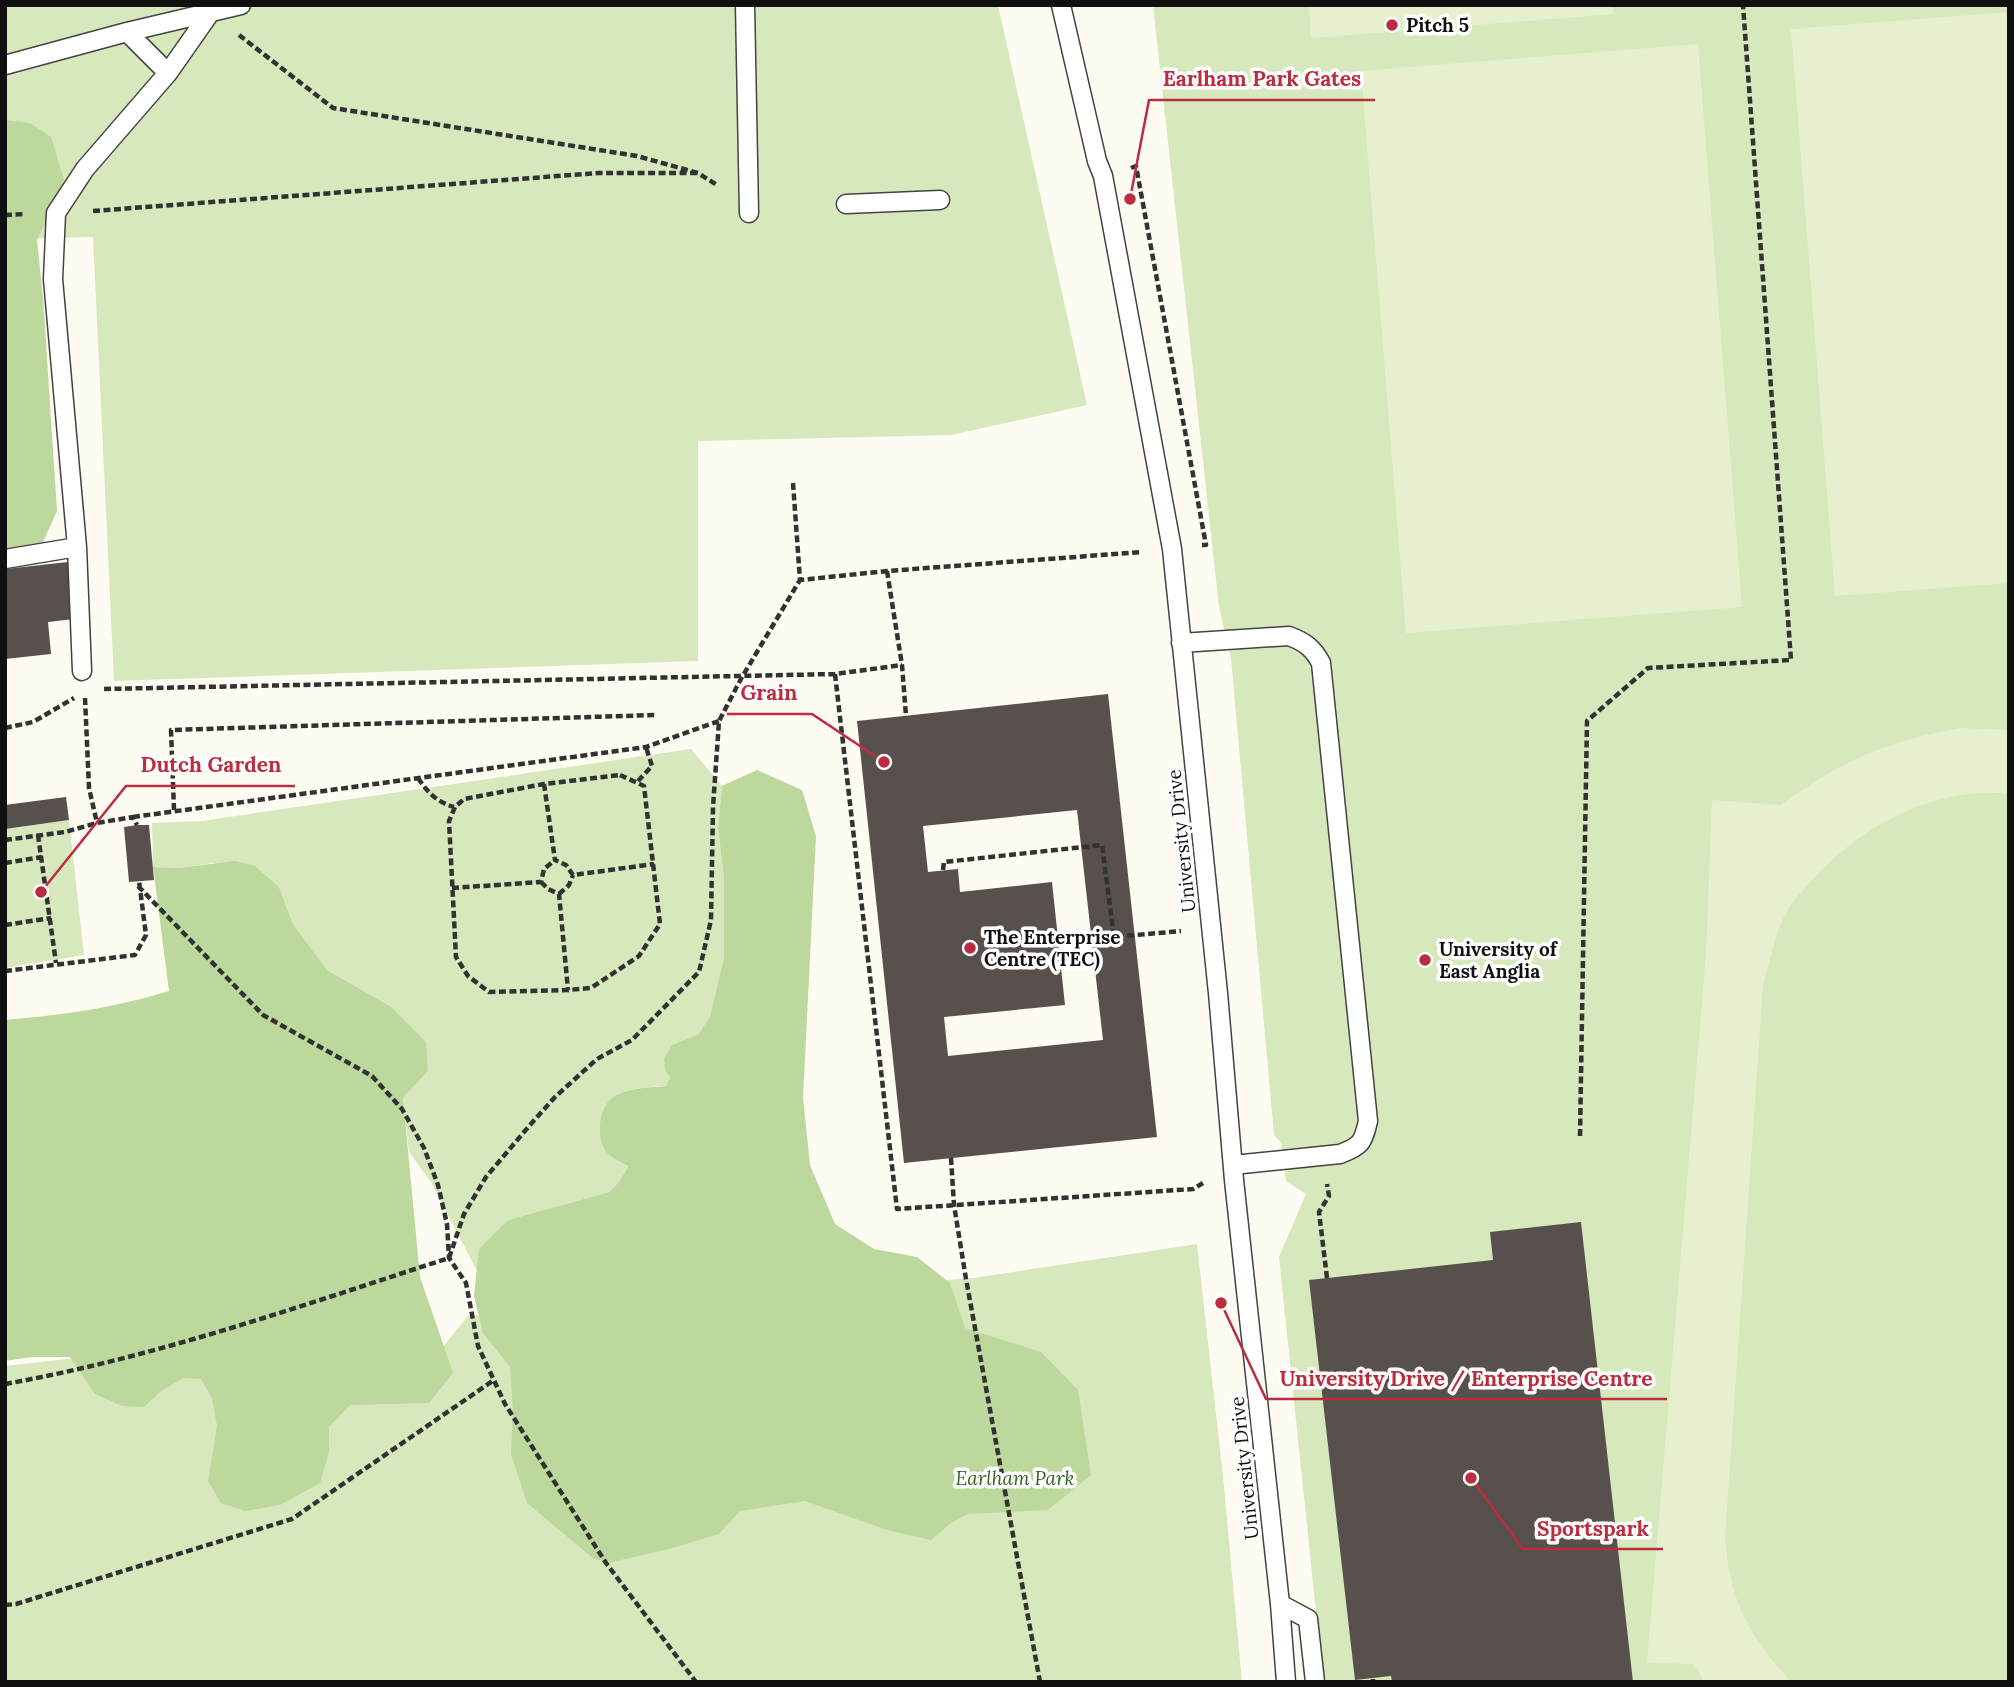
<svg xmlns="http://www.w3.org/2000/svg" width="2014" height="1687" viewBox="0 0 2014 1687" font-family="Lora,serif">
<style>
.green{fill:#d7e8bd}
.forest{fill:#bcd89d}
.pitch{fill:#e7f0ce}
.building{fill:#58504c;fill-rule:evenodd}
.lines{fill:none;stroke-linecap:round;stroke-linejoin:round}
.service-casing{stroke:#434343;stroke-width:21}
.path{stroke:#323232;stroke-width:4.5;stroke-dasharray:7 3.5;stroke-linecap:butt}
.service{stroke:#fff;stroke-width:18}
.poi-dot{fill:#bb2d3e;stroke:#fff;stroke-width:2.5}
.labels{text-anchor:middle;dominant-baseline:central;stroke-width:7;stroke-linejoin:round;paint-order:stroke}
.poi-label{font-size:19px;font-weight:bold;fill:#101010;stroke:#fff;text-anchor:start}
.street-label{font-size:19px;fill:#101010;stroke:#fff}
.park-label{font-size:19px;font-style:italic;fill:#356522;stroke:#fff}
.leader{fill:none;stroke:#bb2d3e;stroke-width:2.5}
.callout-dot{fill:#bb2d3e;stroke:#fff;stroke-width:2.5}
.callout-label{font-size:21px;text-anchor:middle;font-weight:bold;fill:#bb2d3e;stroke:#fff;stroke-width:7;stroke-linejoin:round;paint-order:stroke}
</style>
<rect width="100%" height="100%" fill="#fefbf3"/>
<path class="green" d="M5 5H998L1087 405 951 435 698 441V661L114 681 93 237 5 239Z
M1153 5H2009V1682H1325L1315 1602 1279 1257 1306 1194 1286 1181 1281 1143 1274 1135 1231 658 1219 607Z
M691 749 722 786 718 828 724 879V957L710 1016 699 1034 672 1045 664 1058 670 1078 666 1086C649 1087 632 1087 616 1095 598 1104 594 1140 608 1154 613 1159 622 1162 628 1165L619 1182 609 1192 508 1220 480 1249 477 1271 431 1182 409 1152 403 1098 428 1071 390 1006 327 970 293 924 279 887 214 863 178 868 153 867 152 823 202 821Z
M69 820 84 955 5 968V829Z
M1197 1244 1223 1476 1242 1682H5V1366L77 1358 175 1371 419 1376 468 1316 974 1278Z"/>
<path class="forest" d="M5 120 30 123 51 137 65 183 37 240 43 297 57 511 43 542 5 554Z
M757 770 802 790 816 836 803 1098 810 1165 835 1224 874 1249 917 1257 950 1283 965 1328 1041 1352 1078 1390 1091 1475 1048 1510 968 1514 951 1523 931 1540 887 1530 805 1501 740 1511 719 1534 669 1549 612 1562 594 1559 527 1503 511 1454 513 1410 510 1367 483 1333 474 1296 479 1249 508 1220 609 1192 619 1182 628 1166C622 1162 613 1159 608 1154 594 1140 598 1104 616 1095 632 1087 649 1088 666 1086L670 1078 665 1070 664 1058 672 1045 699 1034 710 1016 724 957V879L718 828 722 786Z
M235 861 255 866 279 887 293 924 327 970 390 1006 426 1042 428 1071 403 1098 420 1277 453 1373 429 1403 350 1405 329 1427V1452L320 1483 280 1505 245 1511 221 1503 208 1481 217 1426 212 1398 201 1379 183 1378 160 1392 144 1407 122 1406 95 1394 70 1357H32L5 1361V1020C64 1015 113 1008 169 991L153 867 178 868Z"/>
<path class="pitch" d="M1309 5H1613L1614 14 1311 38Z
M2009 12V583L1835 596 1791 29Z
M1698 44 1742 607 1406 633 1361 71Z
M1961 728 2009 730V794C1936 785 1860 827 1813 879 1803 890 1792 901 1786 913 1774 935 1770 962 1763 985L1725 1537C1730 1603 1748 1633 1791 1682H1704L1694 1664 1647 1663 1706 954 1712 800 1781 805C1843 759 1886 742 1961 728Z"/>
<path class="building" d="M68 562 74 619 48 622 51 654 5 659V569Z
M1108 694 1157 1137 904 1163 857 721ZM1077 810 1103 1040 948 1056 944 1017 1065 1005 1052 882 960 892 958 869 928 872 923 826Z
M66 797 69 820 5 829V805Z
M137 825H149L154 880 129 882 124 827Z
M1581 1222 1633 1682H1392L1391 1676 1355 1680 1309 1280 1493 1260 1490 1232Z"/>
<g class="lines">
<defs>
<path id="service" d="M745 5 749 213
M1061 5 1097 161 1103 176 1172 549 1218 993 1234 1180 1280 1604 1286 1682
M127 32 168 73 210 13
M5 65 127 32 241 5
M846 204 940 200
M5 559 77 547
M1181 643 1289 636C1305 642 1313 648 1321 663L1368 1121C1363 1143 1361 1146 1340 1154L1233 1165
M82 671 77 547 53 279 56 213 85 169 168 73
M1280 1604 1308 1619 1315 1682"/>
</defs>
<use href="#service" class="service-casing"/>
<path class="path" d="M239 35 333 108 637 156 698 173 717 185
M1131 168 1136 166 1206 545H1202
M93 211 598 173H698
M5 215 25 214
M793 483 800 580 887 571 1142 552
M887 571 902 665 906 716
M835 674 897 1209 1193 1189 1203 1183
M104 689 835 674 902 665
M85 698 89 788 97 823
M5 728 33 722 74 698
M620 775 644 786 660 924 639 956 591 988 568 990 489 992 468 976 456 957 449 821 455 807 464 799 544 784Z
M418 778C428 793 437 802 454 807
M638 781 652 766 646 747
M544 784 555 860 566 865 573 875 654 864
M174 810 171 730 655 715
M133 817 646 747 719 721
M38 835 56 963
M5 840 65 832 97 823 133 817 137 825
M5 863 42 857
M943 870 944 862 1102 845 1114 937 1181 931
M541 882 548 889 559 894 568 990
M138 886 263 1015 372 1076 402 1109 424 1148 438 1185 447 1224 449 1258 466 1283 478 1346 505 1404 606 1563 696 1682
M452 888 541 882 544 869 555 860
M559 894 569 885 573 875
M5 925 51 918
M5 971 135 955 146 935 139 881
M1580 1136 1587 721 1648 668 1791 660 1743 5
M951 1158 954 1205 966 1279 1040 1682
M1327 1278 1319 1212 1329 1196 1327 1184
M5 1384C157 1357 303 1305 449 1258L464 1214 486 1177 530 1125 555 1097 597 1059 632 1040 699 972 711 920 713 807 719 721 742 677 800 580
M5 1605 16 1604 292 1519 494 1380
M1373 1682V1679"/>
<use href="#service" class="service"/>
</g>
<g class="poi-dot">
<circle cx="1392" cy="25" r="7"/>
<circle cx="970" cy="948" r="7"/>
<circle cx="1425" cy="960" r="7"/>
</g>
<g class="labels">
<g class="poi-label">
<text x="1406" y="25">Pitch 5</text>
<text x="984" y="937">The Enterprise<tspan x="984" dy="22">Centre (TEC)</tspan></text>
<text x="1439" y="949">University of<tspan x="1439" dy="22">East Anglia</tspan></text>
</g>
<g class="street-label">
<text transform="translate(1181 841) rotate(-96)">University Drive</text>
<text transform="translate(1244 1468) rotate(-96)">University Drive</text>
</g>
<g class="park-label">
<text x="1015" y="1478">Earlham Park</text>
</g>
</g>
<path class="leader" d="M1130 199L1149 100H1375M884 762L812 714H727M41 892L126 786H295M1221 1303L1266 1399H1667M1471 1478L1523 1549H1663"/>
<g class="callout-dot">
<circle cx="1130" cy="199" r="7"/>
<circle cx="884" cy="762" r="7"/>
<circle cx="41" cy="892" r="7"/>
<circle cx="1221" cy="1303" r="7"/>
<circle cx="1471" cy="1478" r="7"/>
</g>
<g class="callout-label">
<text x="1262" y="86">Earlham Park Gates</text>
<text x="769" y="700">Grain</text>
<text x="211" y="772">Dutch Garden</text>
<text x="1466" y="1386">University Drive / Enterprise Centre</text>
<text x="1593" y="1536">Sportspark</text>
</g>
<rect width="2014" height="1687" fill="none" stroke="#101010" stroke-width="14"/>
</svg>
